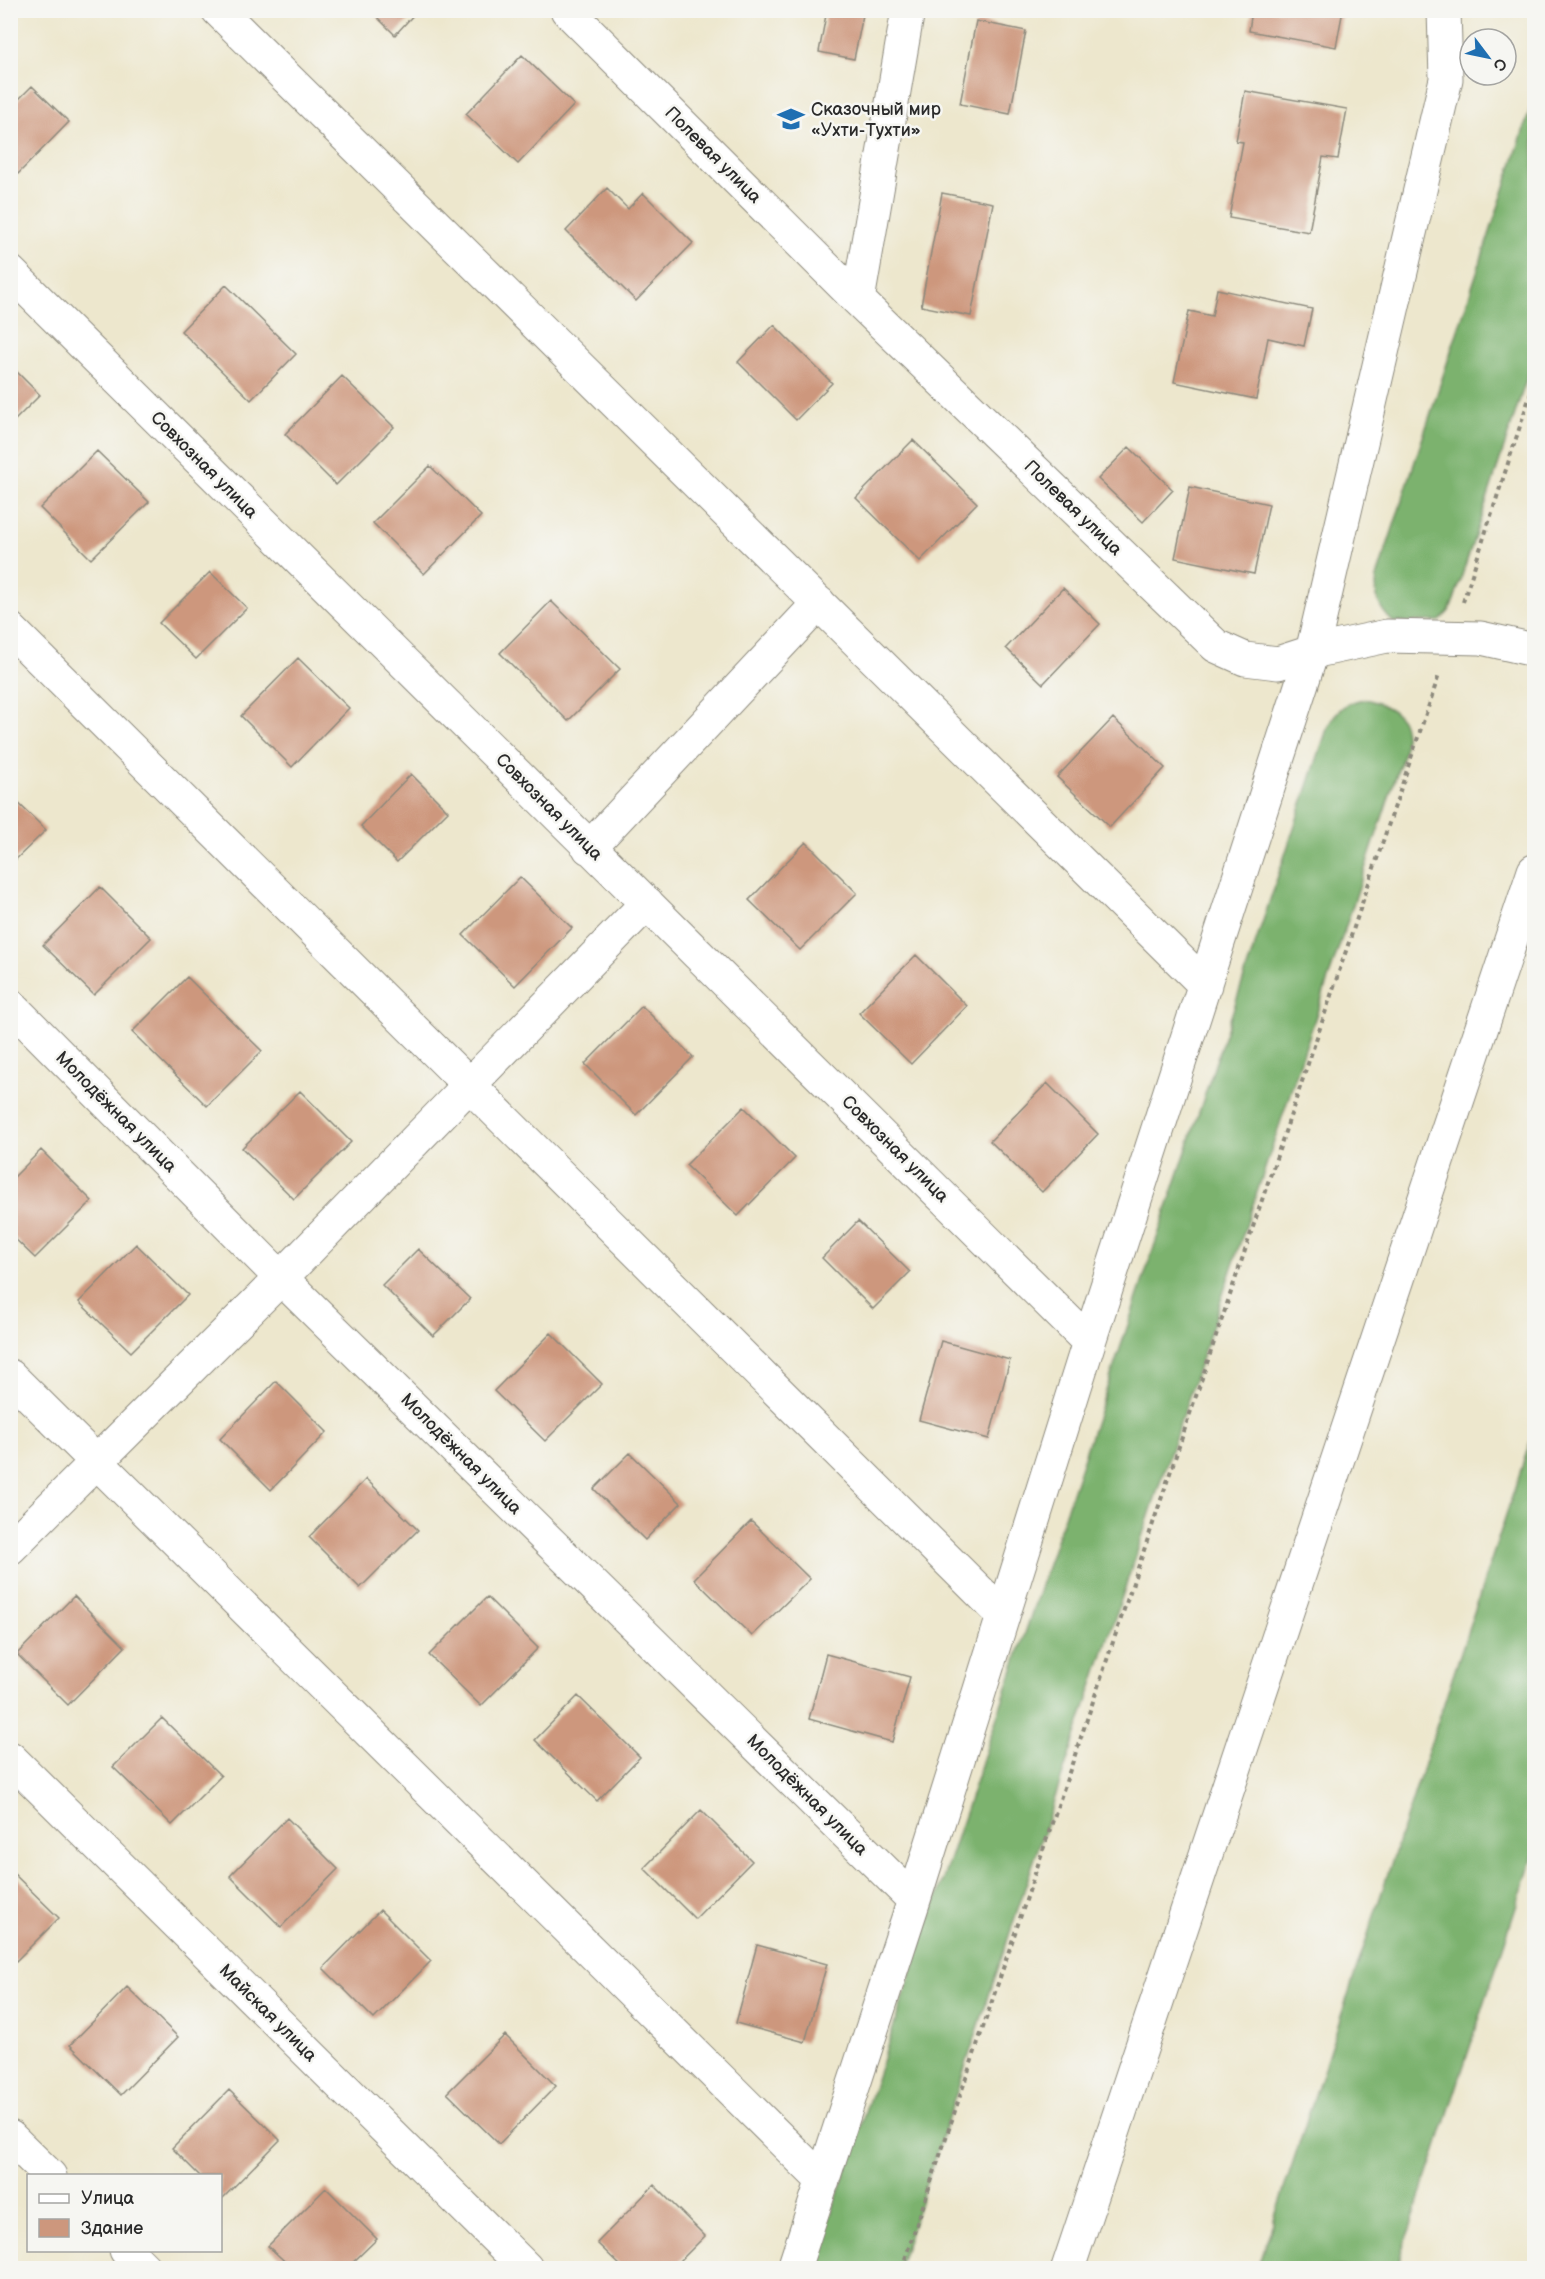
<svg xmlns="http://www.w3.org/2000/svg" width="1545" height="2279" viewBox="0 0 1545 2279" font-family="'Balsamiq Sans',sans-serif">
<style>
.forest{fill:#7cb26e;stroke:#546e4c;stroke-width:1.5}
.building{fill:#cd977d}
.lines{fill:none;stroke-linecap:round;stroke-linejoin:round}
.minor-casing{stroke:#8c897c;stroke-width:35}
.path{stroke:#8c897c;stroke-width:4;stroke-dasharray:4.5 4.5;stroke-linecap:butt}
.minor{stroke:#fff;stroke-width:33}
.labels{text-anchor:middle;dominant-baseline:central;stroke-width:5;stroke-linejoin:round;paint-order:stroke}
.poi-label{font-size:18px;fill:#2b2b2b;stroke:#f6f6f2;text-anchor:start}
.street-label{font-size:18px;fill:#2b2b2b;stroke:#f6f6f2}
</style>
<rect width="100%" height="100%" fill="#f6f6f2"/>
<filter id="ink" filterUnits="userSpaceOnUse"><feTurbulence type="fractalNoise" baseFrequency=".0167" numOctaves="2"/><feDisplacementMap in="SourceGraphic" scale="12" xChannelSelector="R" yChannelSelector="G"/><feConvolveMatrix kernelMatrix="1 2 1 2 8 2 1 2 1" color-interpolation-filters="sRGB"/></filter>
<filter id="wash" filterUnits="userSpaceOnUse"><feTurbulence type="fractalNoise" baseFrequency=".008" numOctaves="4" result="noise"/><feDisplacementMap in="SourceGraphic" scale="24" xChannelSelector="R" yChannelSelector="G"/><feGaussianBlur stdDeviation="1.35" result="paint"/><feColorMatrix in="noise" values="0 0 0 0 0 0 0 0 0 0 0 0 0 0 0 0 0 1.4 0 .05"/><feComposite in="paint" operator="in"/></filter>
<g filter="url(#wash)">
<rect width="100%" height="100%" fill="#ede7cd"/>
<path class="forest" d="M1534 98V356L1454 600 1449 611 1440 621 1393 622C1378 608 1374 596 1377 577Z
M1366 699C1398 709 1409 717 1404 752L898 2268H813L1328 726C1337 709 1347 701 1366 699Z
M1534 1430V1853L1397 2268H1258Z"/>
<g id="blocks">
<path class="building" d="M370 10H418L395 35Z
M809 10H864L854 59 819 52 826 15Z
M1252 10H1343L1336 47 1249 31Z
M976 21 1026 31 1010 114 960 104Z
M522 55 574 105 518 164 466 114Z
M32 86 69 122 18 174 10 166V108Z
M1245 91 1347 109 1338 159 1323 157 1309 232 1229 218 1243 142 1236 141Z
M607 188 628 209 643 193 693 243 636 301 566 231Z
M942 193 993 203 971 316 921 306Z
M226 285 296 354 251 400 181 331Z
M1217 289 1312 309 1304 346 1268 338 1256 399 1174 382 1189 311 1212 316Z
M774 325 832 383 796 420 738 362Z
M10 365 40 395 10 425Z
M342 376 394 427 336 485 285 434Z
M913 440 977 503 920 561 856 498Z
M1129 447 1173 490 1143 522 1098 479Z
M97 451 149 502 91 559 40 508Z
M430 466 481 516 424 574 373 523Z
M1190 487 1269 504 1254 574 1175 558Z
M210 572 247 608 196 659 159 623Z
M1063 588 1100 624 1043 684 1006 648Z
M551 601 620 669 568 721 500 653Z
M298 658 349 708 292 767 241 716Z
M1113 718 1165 768 1110 827 1057 777Z
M411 774 448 811 397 862 361 826Z
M10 795 46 830 10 865Z
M806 842 857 893 800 950 749 900Z
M520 877 572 928 515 986 463 935Z
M100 887 151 938 94 995 43 945Z
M916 955 967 1006 911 1064 859 1013Z
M187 977 262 1051 207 1106 132 1032Z
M642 1006 693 1057 636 1115 585 1064Z
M1047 1083 1098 1134 1042 1192 990 1141Z
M300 1091 351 1142 294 1199 242 1148Z
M744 1107 795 1158 738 1216 686 1165Z
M41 1150 92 1201 35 1258 10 1234V1181Z
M858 1221 910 1272 873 1309 822 1258Z
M136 1244 188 1295 131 1352 79 1302Z
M418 1249 470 1299 433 1336 382 1285Z
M551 1333 602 1384 545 1441 494 1391Z
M941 1341 1010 1360 989 1439 919 1420Z
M276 1381 327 1432 271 1490 220 1439Z
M630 1453 681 1503 645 1540 594 1489Z
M366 1479 418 1530 360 1588 309 1537Z
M751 1521 810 1579 752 1636 694 1579Z
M74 1596 125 1647 68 1705 17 1654Z
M487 1597 538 1648 481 1706 429 1655Z
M826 1654 910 1677 892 1742 809 1719Z
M578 1696 640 1757 597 1801 535 1740Z
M162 1718 221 1776 172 1825 113 1767Z
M701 1810 752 1861 695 1919 644 1868Z
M287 1818 338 1869 281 1927 230 1876Z
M10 1870 59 1918 10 1967Z
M380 1910 431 1961 374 2019 323 1968Z
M757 1945 827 1964 805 2042 736 2023Z
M127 1987 178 2037 121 2095 70 2045Z
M505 2035 556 2086 499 2144 447 2093Z
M229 2090 280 2140 223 2198 220 2195V2176H200L172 2148Z
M654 2185 705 2236 673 2268H623L597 2243Z
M326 2188 377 2239 347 2268H292L268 2246Z"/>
</g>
</g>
<g filter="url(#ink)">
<use href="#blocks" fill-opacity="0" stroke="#8c897c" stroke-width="1.5"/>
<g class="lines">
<defs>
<path id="minor" d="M218 10 1205 985
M567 10 858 300 1216 646 1245 659 1278 663 1312 652 1387 636 1481 638 1534 650
M10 272 1089 1342
M858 300 908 10
M10 629 1003 1615
M589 848 819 603
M10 1005 281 1278 914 1900
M10 1376 823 2181
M10 1548 281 1278 647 903
M10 1758 526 2268
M10 2137 50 2176
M126 2250 144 2268
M794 2268 914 1900 1089 1342 1312 652 1446 79 1444 10
M1068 2268 1534 871"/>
</defs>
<use href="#minor" class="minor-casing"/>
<path class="path" d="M1463 602 1534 383
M902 2268 1439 675"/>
<use href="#minor" class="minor"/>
</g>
</g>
<defs>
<symbol id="school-bare" viewBox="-9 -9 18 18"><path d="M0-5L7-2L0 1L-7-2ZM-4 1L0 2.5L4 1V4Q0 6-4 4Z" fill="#1f6fb2" stroke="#f6f6f2" stroke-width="2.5" paint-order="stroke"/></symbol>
</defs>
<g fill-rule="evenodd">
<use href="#school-bare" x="772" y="100" width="38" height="38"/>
</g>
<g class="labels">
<g class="poi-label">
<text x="811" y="109">Сказочный мир<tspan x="811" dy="21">«Ухти-Тухти»</tspan></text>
</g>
<g class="street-label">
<text transform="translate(713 155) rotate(45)">Полевая улица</text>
<text transform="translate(204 465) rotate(45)">Совхозная улица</text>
<text transform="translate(1073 508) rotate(44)">Полевая улица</text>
<text transform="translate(549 807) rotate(45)">Совхозная улица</text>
<text transform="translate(116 1112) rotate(45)">Молодёжная улица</text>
<text transform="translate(895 1149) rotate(45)">Совхозная улица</text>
<text transform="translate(461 1454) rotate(45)">Молодёжная улица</text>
<text transform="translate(807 1795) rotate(45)">Молодёжная улица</text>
<text transform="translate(268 2013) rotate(45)">Майская улица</text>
</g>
</g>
<rect width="1545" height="2279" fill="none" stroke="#f6f6f2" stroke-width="36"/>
<rect x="27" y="2174" width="195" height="78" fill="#f6f6f2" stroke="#a5a5a2" stroke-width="1.5"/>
<rect x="39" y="2194" width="30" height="9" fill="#ffffff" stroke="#a5a5a2" stroke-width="1.5"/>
<text x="81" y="2204" font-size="18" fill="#2b2b2b">Улица</text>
<rect x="39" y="2219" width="30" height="18" fill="#cd977d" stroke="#a5a5a2" stroke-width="1.5"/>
<text x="81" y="2234" font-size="18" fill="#2b2b2b">Здание</text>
<g transform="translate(1488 57) rotate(122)"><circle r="28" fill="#f6f6f2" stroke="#a5a5a2" stroke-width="1.5"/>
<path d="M0-4.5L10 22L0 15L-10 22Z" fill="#1f6fb2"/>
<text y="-9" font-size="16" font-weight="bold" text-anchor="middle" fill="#2b2b2b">С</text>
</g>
</svg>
